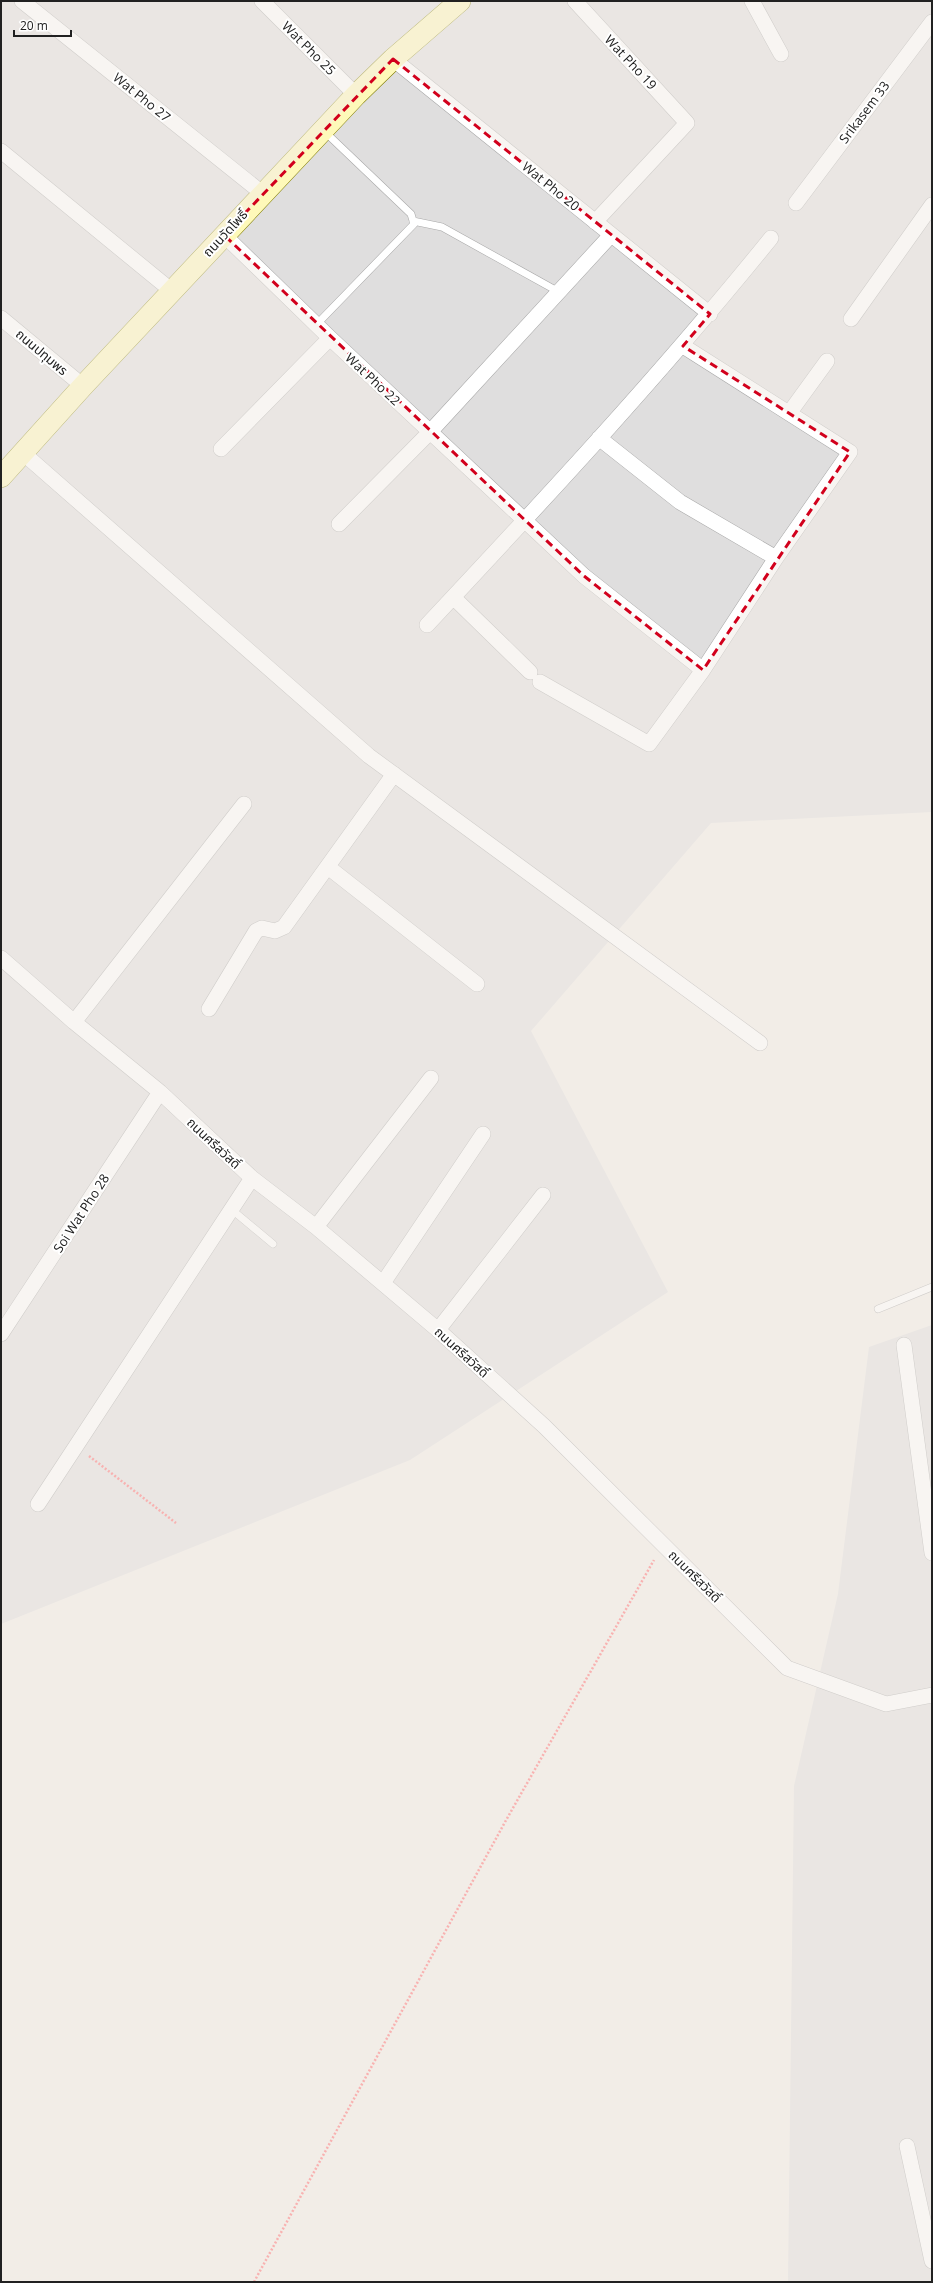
<svg xmlns="http://www.w3.org/2000/svg" width="933" height="2283" viewBox="0 0 933 2283" font-family="'Open Sans','Noto Sans Thai',sans-serif">
<style>
.residential{fill:#dfdede}
.lines{fill:none;stroke-linecap:round;stroke-linejoin:round}
.lane-casing{stroke:#a8a8a8;stroke-width:8}
.street-casing{stroke:#a8a8a8;stroke-width:16}
.secondary-casing{stroke:#807d00;stroke-width:22}
.path{stroke:#ff6b6f;stroke-width:2.5;stroke-dasharray:2 2;stroke-linecap:butt}
.lane{stroke:#fff;stroke-width:7}
.street{stroke:#fff;stroke-width:15}
.secondary{stroke:#fef9b9;stroke-width:21}
.marked{fill:none;stroke:#d2001c;stroke-width:3;stroke-dasharray:8 5;stroke-linejoin:round}
.labels{text-anchor:middle;dominant-baseline:central;stroke-width:4;stroke-linejoin:round;paint-order:stroke}
.street-label{font-size:13px;fill:#212121;stroke:#fff}
</style>
<rect width="100%" height="100%" fill="#f2ede7"/>
<path class="residential" d="M1 1H932V812L711 823 531 1031 668 1292 410 1460 1 1624Z
M932 1325V2282H788L794 1786 838 1594 869 1347Z"/>
<g class="lines">
<defs>
<path id="lane" d="M413 221 442 227 559 292
M316 325 414 224 411 214 324 131
M231 1209 273 1244
M878 1309 932 1287"/>
<path id="street" d="M22 1 262 193
M262 1 356 95
M575 1 687 123 595 222
M752 1 781 54
M393 59 710 314
M1 151 172 291
M796 203 932 22
M224 235 330 338 584 576 703 670 776 558 850 452 683 346
M1 318 83 386
M851 319 932 205
M790 412 827 361
M599 438 680 502 776 558
M221 449 330 338
M23 453 369 756 760 1043
M339 524 430 432 611 235
M453 597 530 672
M427 625C545 499 662 373 771 238
M540 682 649 744 703 670
M328 867 477 984
M1 958 74 1022 160 1092 252 1178 316 1227 438 1330 544 1426 787 1668 886 1704 932 1695
M209 1009 256 931 262 928 275 931 284 927 394 774
M74 1022 244 804
M316 1227 431 1078
M383 1283 483 1134
M438 1330 543 1195
M1 1334 160 1092
M904 1345 932 1553
M38 1504 252 1178
M907 2146 932 2261"/>
<path id="secondary" d="M1 477 83 386 356 95 393 59 460 1"/>
</defs>
<use href="#lane" class="lane-casing"/>
<use href="#street" class="street-casing"/>
<use href="#secondary" class="secondary-casing"/>
<path class="path" d="M89 1456 176 1523
M254 2282 505 1822 654 1560"/>
<use href="#lane" class="lane"/>
<use href="#street" class="street"/>
<use href="#secondary" class="secondary"/>
</g>
<path d="M0 0H933V2283H0ZM393 59 710 314 683 346 850 452 703 670 584 576 224 235Z" fill="#f2ede7" fill-opacity=".55" fill-rule="evenodd"/>
<path class="marked" d="M393 59 710 314 683 346 850 452 703 670 584 576 224 235Z"/>
<g class="labels">
<g class="street-label">
<text transform="translate(309 48) rotate(45)">Wat Pho 25</text>
<text transform="translate(631 62) rotate(47)">Wat Pho 19</text>
<text transform="translate(142 97) rotate(39)">Wat Pho 27</text>
<text transform="translate(864 112) rotate(-53)">Srikasem 33</text>
<text transform="translate(551 186) rotate(39)">Wat Pho 20</text>
<text transform="translate(225 233) rotate(-47)">ถนนวัดโพธิ์</text>
<text transform="translate(42 352) rotate(40)">ถนนปทุมพร</text>
<text transform="translate(373 379) rotate(43)">Wat Pho 22</text>
<text transform="translate(214 1143) rotate(43)">ถนนศรีสวัสดิ์</text>
<text transform="translate(81 1213) rotate(-57)">Soi Wat Pho 28</text>
<text transform="translate(462 1352) rotate(42)">ถนนศรีสวัสดิ์</text>
<text transform="translate(695 1576) rotate(45)">ถนนศรีสวัสดิ์</text>
</g>
</g>
<rect width="933" height="2283" fill="none" stroke="#212121" stroke-width="4"/>
<path d="M14 30v6h57v-6" fill="none" stroke="#212121" stroke-width="2"/>
<text x="20" y="30" font-size="12" fill="#212121" stroke="#ffffff" stroke-width="3" paint-order="stroke">20 m</text>
</svg>
